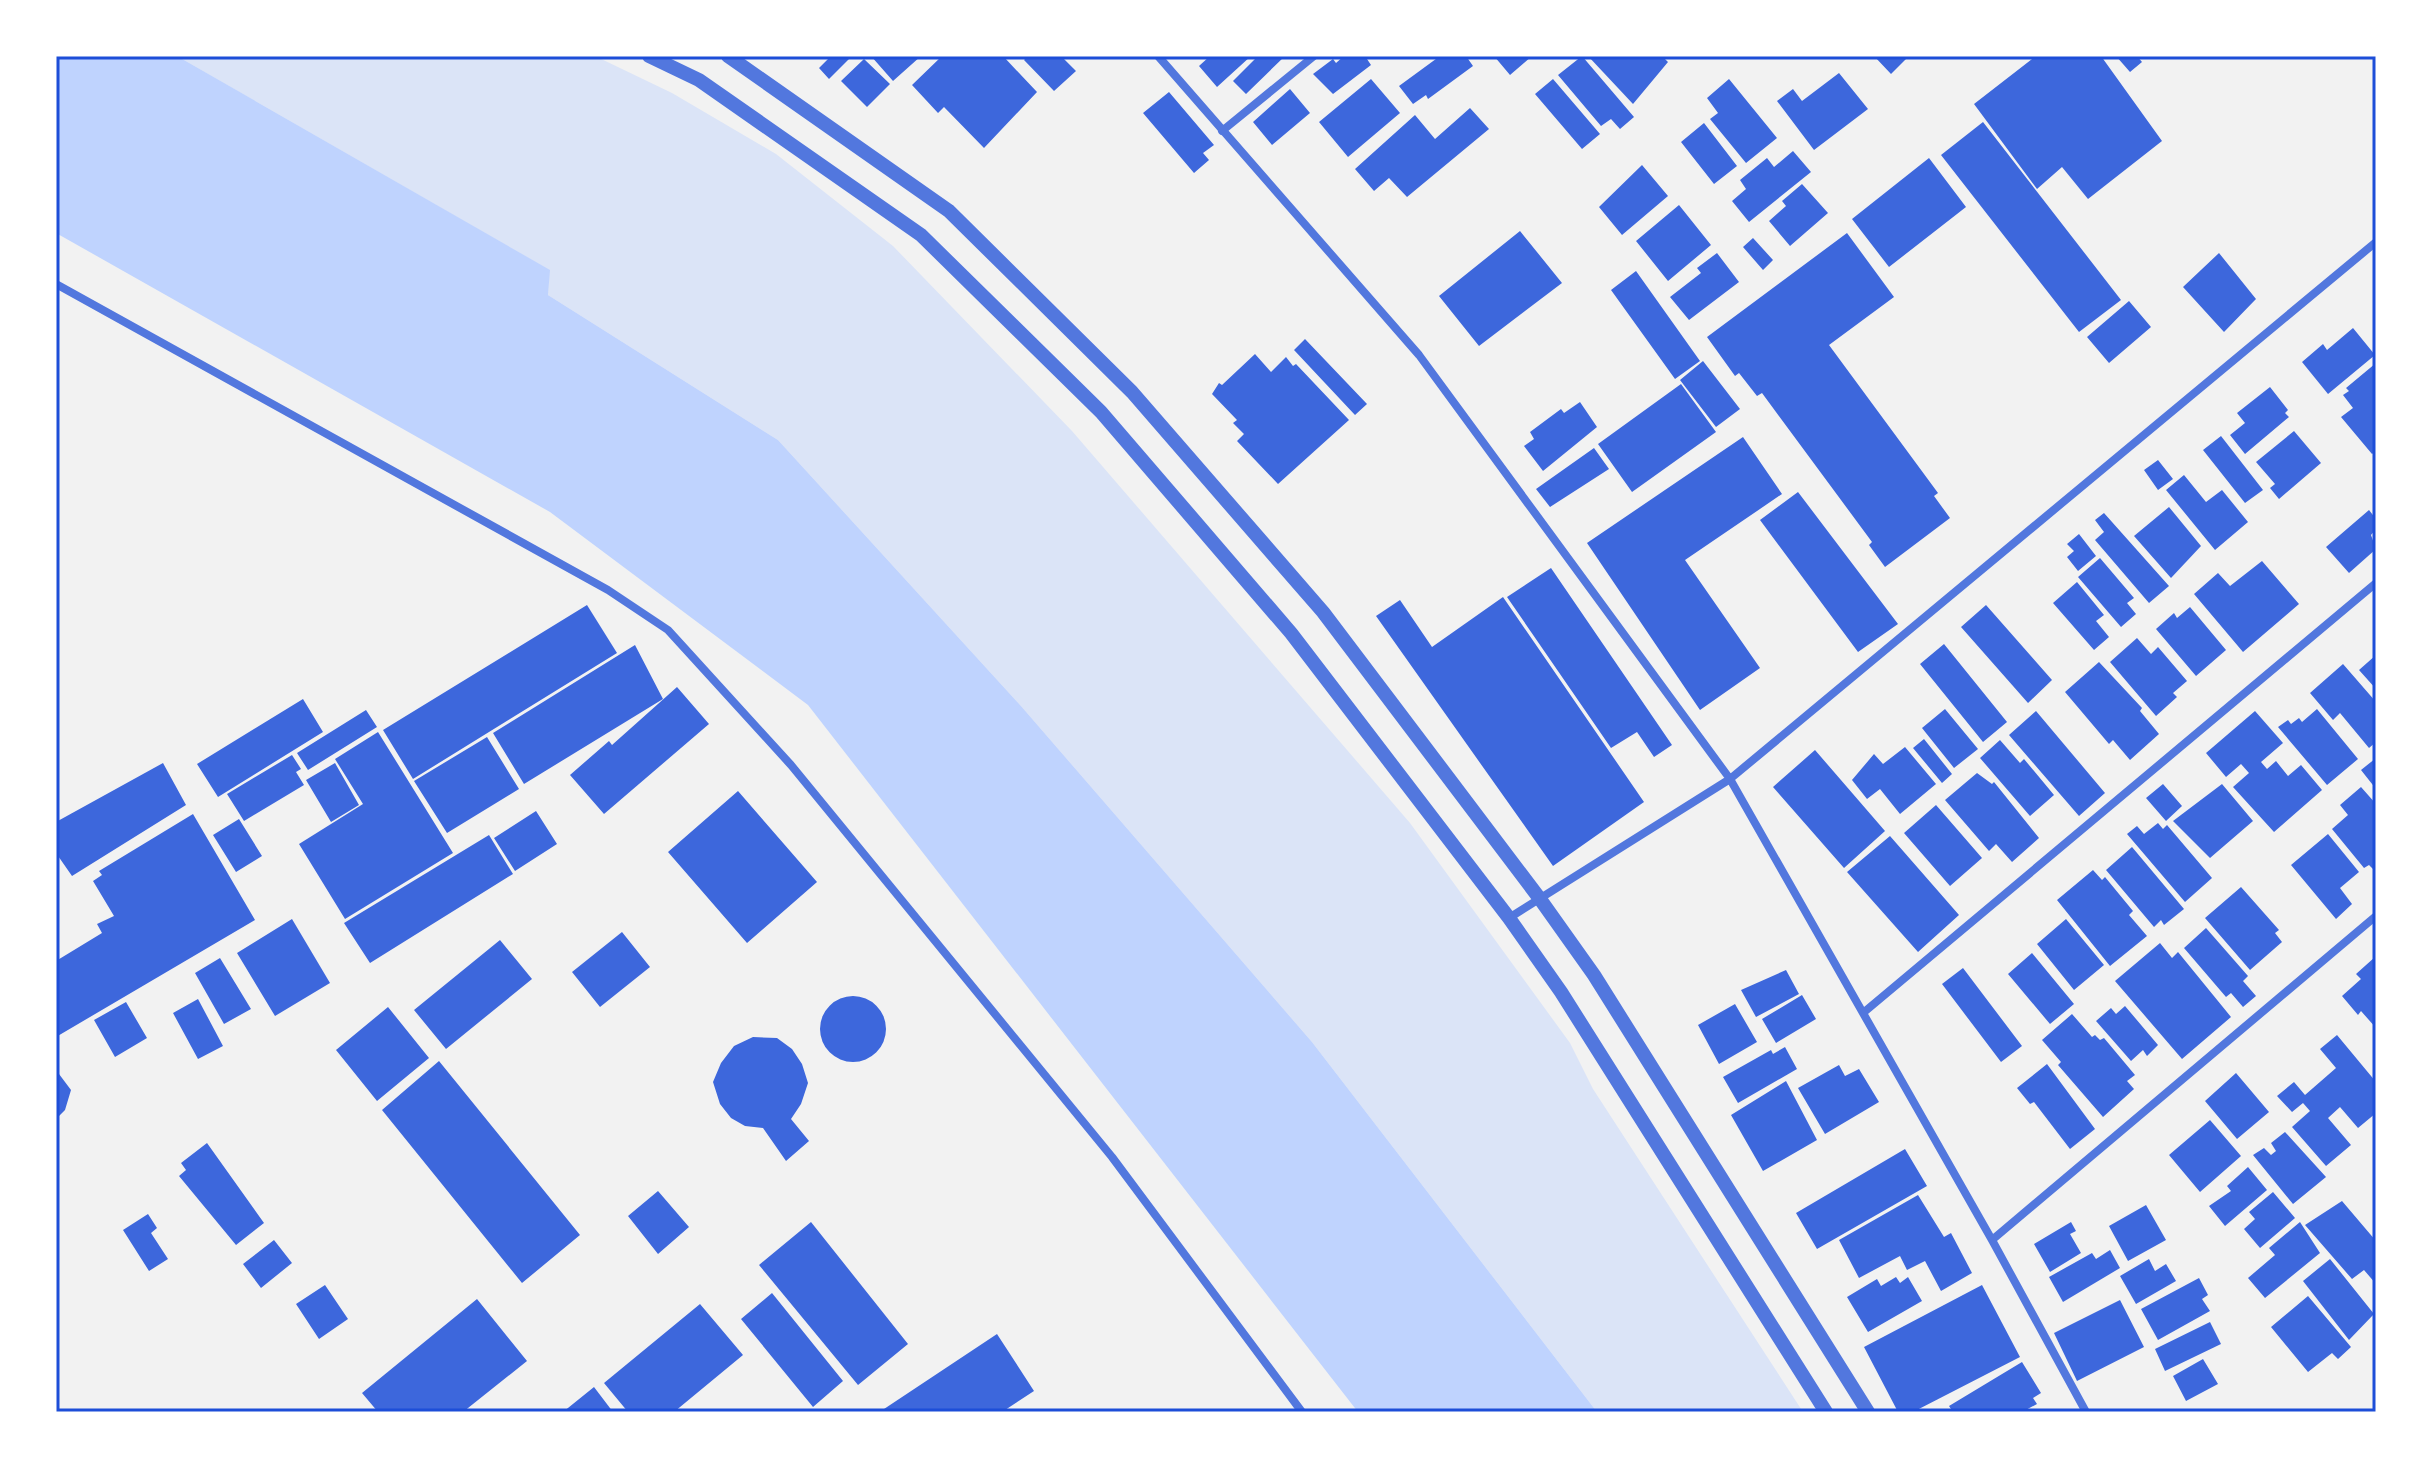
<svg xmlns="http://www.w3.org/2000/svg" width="2432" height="1468" viewBox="0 0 2432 1468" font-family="Inter,sans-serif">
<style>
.green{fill:#dbe4f7}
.water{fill:#bfd3fe}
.building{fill:#3d67dc}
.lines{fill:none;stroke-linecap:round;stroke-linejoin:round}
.minor{stroke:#5277de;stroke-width:8}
.tertiary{stroke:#5277de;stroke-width:14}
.neatline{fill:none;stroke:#1d4ed8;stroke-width:3}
</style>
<rect width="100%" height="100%" fill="#f2f2f2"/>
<path class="green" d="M177 56H595L672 93 776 154 893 246 1072 431 1410 823 1570 1043 1593 1089 1803 1412H1597L1312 1042 1021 706 778 440 548 295 549 270Z"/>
<path class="water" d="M56 56H177L550 270 548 295 778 440 1021 706 1312 1042 1597 1412H1358L808 705 550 512 56 233Z"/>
<path class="building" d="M831 56H852L829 79 819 68Z
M871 56H921L893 81Z
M942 56H1003L1037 92 984 148 944 107 938 113 912 85Z
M1028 56H1061L1076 71 1054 91 1024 60Z
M1210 56H1251L1217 87 1199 66Z
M1258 56H1285L1246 94 1233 81Z
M1344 56H1365L1371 65 1333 94 1313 74 1333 59 1336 63Z
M1440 56H1466L1473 66 1428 99 1426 95 1413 104 1399 86Z
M1494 56H1532L1510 75Z
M1582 56 1634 117 1620 129 1611 119 1601 126 1558 75Z
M1588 56H1662L1668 62 1633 104Z
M1874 56H1909L1891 74Z
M2036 56H2101L2162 141 2088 199 2062 167 2037 189 1974 104Z
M2116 56H2137L2142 62 2130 72Z
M864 59 890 84 867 107 841 81Z
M1839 73 1868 109 1814 150 1777 101 1793 89 1802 101Z
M1371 79 1400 113 1348 157 1319 122Z
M1553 79 1600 134 1582 149 1535 94Z
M1729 79 1777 138 1746 163 1710 119 1718 113 1707 98Z
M1290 89 1310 113 1272 145 1253 122Z
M1169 92 1214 145 1203 153 1209 160 1194 173 1143 113Z
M1470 108 1489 129 1407 197 1389 178 1374 191 1355 169 1415 115 1435 139Z
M1983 122 2121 300 2079 332 1941 155Z
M1704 123 1737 166 1714 184 1681 142Z
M1793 151 1811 172 1749 222 1732 201 1746 189 1740 180 1767 158 1774 167Z
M1929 158 1966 207 1889 267 1852 219Z
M1642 165 1668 196 1622 235 1599 207Z
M1802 184 1828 213 1790 246 1769 221 1786 206 1782 201Z
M1679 205 1711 245 1668 281 1636 241Z
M1520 231 1562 283 1479 346 1439 296Z
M1847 233 1894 297 1829 345 1938 493 1934 496 1950 518 1885 567 1869 545 1872 542 1762 393 1757 396 1739 373 1735 376 1707 337Z
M1753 238 1773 260 1763 270 1743 247Z
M1717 253 1739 282 1689 320 1670 297 1701 273 1697 268Z
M2219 253 2256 299 2224 332 2183 287Z
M1636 271 1700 361 1675 379 1611 290Z
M2129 301 2151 327 2109 363 2087 337Z
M2353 328 2375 355 2328 394 2302 362 2323 344 2327 350Z
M1305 339 1367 404 1355 415 1294 350Z
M1255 354 1271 372 1286 357 1293 366 1296 364 1349 420 1278 484 1237 441 1244 434 1233 423 1237 420 1212 394 1219 383 1222 385Z
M1703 361 1740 409 1716 427 1680 380Z
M2376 363V451L2372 454 2341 417 2353 408 2343 395 2349 391 2346 388Z
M1681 384 1716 432 1632 492 1598 444Z
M2270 387 2288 410 2285 413 2289 417 2245 454 2230 435 2245 423 2237 413Z
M1580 402 1597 427 1543 471 1524 446 1534 439 1530 432 1561 409 1564 413Z
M2294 431 2321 463 2279 499 2270 488 2275 484 2256 462Z
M2221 436 2263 490 2245 503 2203 450Z
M1743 437 1782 494 1685 560 1760 668 1700 710 1587 543Z
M1594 448 1609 469 1550 507 1536 489Z
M2158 460 2173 479 2158 490 2144 470Z
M2184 475 2206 502 2222 490 2248 522 2215 550 2166 490Z
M1798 492 1898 624 1858 652 1760 520Z
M2169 507 2201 546 2171 578 2134 536Z
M2369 510 2376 519V529L2371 535 2376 549 2349 573 2326 547Z
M2104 513 2169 586 2149 603 2095 540 2104 532 2095 520Z
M2079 534 2096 556 2078 571 2067 557 2074 551 2067 544Z
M2100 558 2134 598 2127 603 2136 614 2121 627 2078 577Z
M2262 561 2299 604 2243 652 2194 594 2218 573 2230 586Z
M1551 568 1672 745 1654 757 1637 732 1611 748 1507 597Z
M2077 582 2104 615 2096 621 2109 637 2094 650 2053 603Z
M1503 597 1644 802 1553 866 1376 616 1400 600 1432 647Z
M587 605 617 653 413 779 383 730Z
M1986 605 2052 680 2028 703 1961 627Z
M2190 607 2226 650 2196 676 2156 629 2174 613 2177 618Z
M2137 638 2151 654 2158 647 2187 681 2173 693 2177 697 2156 716 2110 662Z
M1944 644 2007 722 1983 742 1920 664Z
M635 645 663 699 524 784 493 733Z
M2376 655V689L2359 670Z
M2099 662 2142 708 2140 711 2159 734 2130 760 2113 740 2109 744 2065 692Z
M2343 664 2376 702V742L2369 748 2340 713 2333 720 2310 693Z
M677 687 709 724 604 814 570 775 609 741 612 745Z
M303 699 323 732 218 797 197 764Z
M1945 709 1978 749 1954 768 1922 728Z
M2317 709 2358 759 2327 785 2278 727 2288 720 2291 724 2299 718 2302 722Z
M366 710 377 727 308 770 297 753Z
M2036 711 2105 793 2079 816 2009 735Z
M2255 711 2283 743 2261 762 2267 769 2276 761 2288 776 2301 765 2322 790 2274 832 2233 787 2249 773 2241 764 2226 777 2206 753Z
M378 732 453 853 345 919 299 844 363 804 335 759Z
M487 737 519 789 447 833 414 781Z
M1924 739 1952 774 1942 783 1913 748Z
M2000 740 2020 763 2024 759 2054 795 2030 816 1980 758Z
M1905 747 1936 784 1900 814 1880 789 1867 799 1852 780 1874 754 1883 764Z
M1815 750 1885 831 1844 868 1773 787Z
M292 755 301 769 296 772 304 785 244 821 227 794Z
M2376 758V789L2361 770Z
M163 763 186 805 72 876 56 853V822Z
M335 763 359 805 331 822 306 780Z
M1977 773 1992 784 1994 782 2039 838 2012 862 1996 844 1989 851 1945 800Z
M2163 784 2182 806 2166 821 2146 798Z
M2222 784 2253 821 2210 858 2173 821Z
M2361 787 2376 804V872L2369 865 2364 868 2332 829 2348 815 2340 805Z
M738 791 817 882 747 943 668 852Z
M1936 805 1982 858 1950 886 1904 833Z
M536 811 557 844 515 871 494 838Z
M193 814 255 920 56 1037V961L102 933 97 924 114 916 93 881 102 875 99 871Z
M239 819 262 856 236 872 213 835Z
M2158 823 2163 829 2167 825 2212 878 2185 902 2127 834 2137 826 2144 834Z
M2328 834 2359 872 2340 888 2352 904 2336 919 2291 865Z
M489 835 513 874 370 963 344 923Z
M1890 836 1959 915 1918 952 1847 872Z
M2132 847 2184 909 2164 925 2161 920 2154 927 2106 870Z
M2093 870 2102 880 2105 877 2133 911 2129 915 2147 936 2110 966 2057 900Z
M2241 887 2279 930 2275 933 2282 942 2250 970 2205 918Z
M292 919 330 983 275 1016 237 953Z
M2066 919 2104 965 2074 990 2037 944Z
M2206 928 2248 976 2243 981 2256 996 2243 1007 2231 993 2226 997 2184 948Z
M622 932 650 967 600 1007 572 972Z
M500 940 532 979 446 1049 414 1010Z
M2160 943 2172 958 2178 952 2231 1017 2182 1059 2115 981Z
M2032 953 2074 1004 2050 1024 2008 974Z
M2375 957 2376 958V1028L2361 1011 2358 1015 2342 996 2361 979 2356 974Z
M220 958 251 1009 224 1024 195 973Z
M1963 968 2022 1046 2001 1062 1942 984Z
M1786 970 1799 994 1756 1017 1741 990Z
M1802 995 1816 1019 1776 1043 1762 1019Z
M820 1029a33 33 0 1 1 66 0a33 33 0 1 1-66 0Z
M198 999 223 1046 198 1059 173 1013Z
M126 1002 147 1038 115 1057 94 1020Z
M1735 1004 1757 1042 1719 1064 1698 1025Z
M2125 1006 2158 1045 2147 1056 2143 1050 2131 1061 2096 1021 2111 1008 2116 1014Z
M388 1007 429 1058 377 1101 336 1050Z
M2072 1014 2092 1037 2095 1035 2100 1040 2104 1038 2135 1075 2127 1081 2134 1089 2103 1117 2058 1065 2061 1062 2042 1040Z
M2337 1035 2376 1082V1113L2358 1128 2340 1107 2328 1118 2351 1145 2326 1166 2292 1127 2310 1111 2303 1103 2292 1112 2277 1096 2294 1082 2305 1095 2336 1068 2320 1049Z
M753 1037 777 1038 792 1049 802 1064 808 1083 801 1104 791 1119 809 1141 786 1161 763 1128 745 1126 731 1118 720 1104 713 1082 721 1063 734 1046Z
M1785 1047 1797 1069 1738 1103 1723 1077 1771 1050 1773 1054Z
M439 1061 580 1235 522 1283 382 1110Z
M2047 1064 2095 1129 2070 1149 2034 1102 2030 1104 2017 1088Z
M1839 1065 1845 1076 1859 1069 1879 1102 1825 1134 1798 1088Z
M56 1070 71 1090 65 1110 56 1119Z
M2236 1073 2269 1112 2237 1139 2205 1101Z
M1786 1081 1817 1140 1763 1171 1731 1115Z
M2210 1120 2241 1156 2200 1192 2169 1155Z
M2285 1132 2326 1177 2293 1204 2253 1155 2264 1148 2271 1155 2276 1151 2271 1143Z
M207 1143 264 1223 236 1245 179 1176 186 1170 181 1163Z
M1905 1149 1927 1186 1817 1249 1796 1213Z
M2248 1167 2267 1190 2225 1226 2209 1206 2231 1191 2227 1186Z
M658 1191 689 1227 658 1254 628 1216Z
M2273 1192 2295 1218 2260 1248 2244 1229 2255 1219 2249 1212Z
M1918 1195 1944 1237 1951 1233 1972 1273 1941 1291 1925 1261 1907 1270 1900 1256 1859 1278 1839 1240Z
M2342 1201 2376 1241V1284L2364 1270 2352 1279 2305 1225Z
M2146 1205 2166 1240 2128 1261 2109 1226Z
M148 1214 157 1228 151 1233 168 1259 149 1271 123 1230Z
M811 1222 908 1344 858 1385 759 1265Z
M2071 1222 2076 1231 2070 1234 2081 1253 2050 1272 2034 1244Z
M2300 1222 2320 1253 2265 1298 2248 1278 2275 1255 2269 1248Z
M274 1240 292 1263 261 1288 243 1264Z
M2110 1250 2120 1268 2063 1302 2049 1277 2092 1253 2096 1259Z
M2149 1259 2155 1271 2166 1264 2176 1281 2136 1304 2120 1276Z
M2330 1259 2374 1314 2349 1340 2303 1281Z
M1896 1277 1900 1283 1908 1277 1922 1301 1868 1332 1847 1297 1877 1279 1881 1286Z
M2199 1278 2208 1295 2202 1299 2210 1311 2158 1340 2141 1309Z
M325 1285 348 1319 319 1339 296 1304Z
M1982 1285 2020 1357 1913 1412H1898L1864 1347Z
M772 1293 843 1381 813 1407 741 1319Z
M2308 1296 2351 1347 2338 1359 2332 1353 2308 1372 2271 1327Z
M477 1299 527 1361 463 1412H378L362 1393Z
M2120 1300 2144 1347 2077 1381 2054 1333Z
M700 1304 743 1355 674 1412H628L604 1383Z
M2210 1322 2221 1344 2165 1371 2155 1349Z
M997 1334 1034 1391 1002 1412H886L884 1409Z
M2203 1359 2218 1384 2186 1401 2173 1376Z
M2022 1362 2041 1393 2033 1398 2037 1404 2022 1412H1953L1949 1406Z
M594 1387 613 1412H563Z"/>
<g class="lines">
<path class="minor" d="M1158 56 1419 355 1730 779 1992 1240 2086 1412
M1222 131 1314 56
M56 284 608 590 668 630 791 765 1112 1157 1302 1412
M1509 918 1730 779 2376 242
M1863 1013 2376 583
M1992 1240 2376 916"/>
<path class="tertiary" d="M649 56 699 80 921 235 1101 412 1291 633 1509 918 1561 992 1826 1412
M728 56 949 211 1132 392 1323 612 1540 899 1594 975 1868 1412"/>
</g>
<rect width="2432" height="1468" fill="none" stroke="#ffffff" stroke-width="116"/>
<rect x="58" y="58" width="2316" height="1352" class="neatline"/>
</svg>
